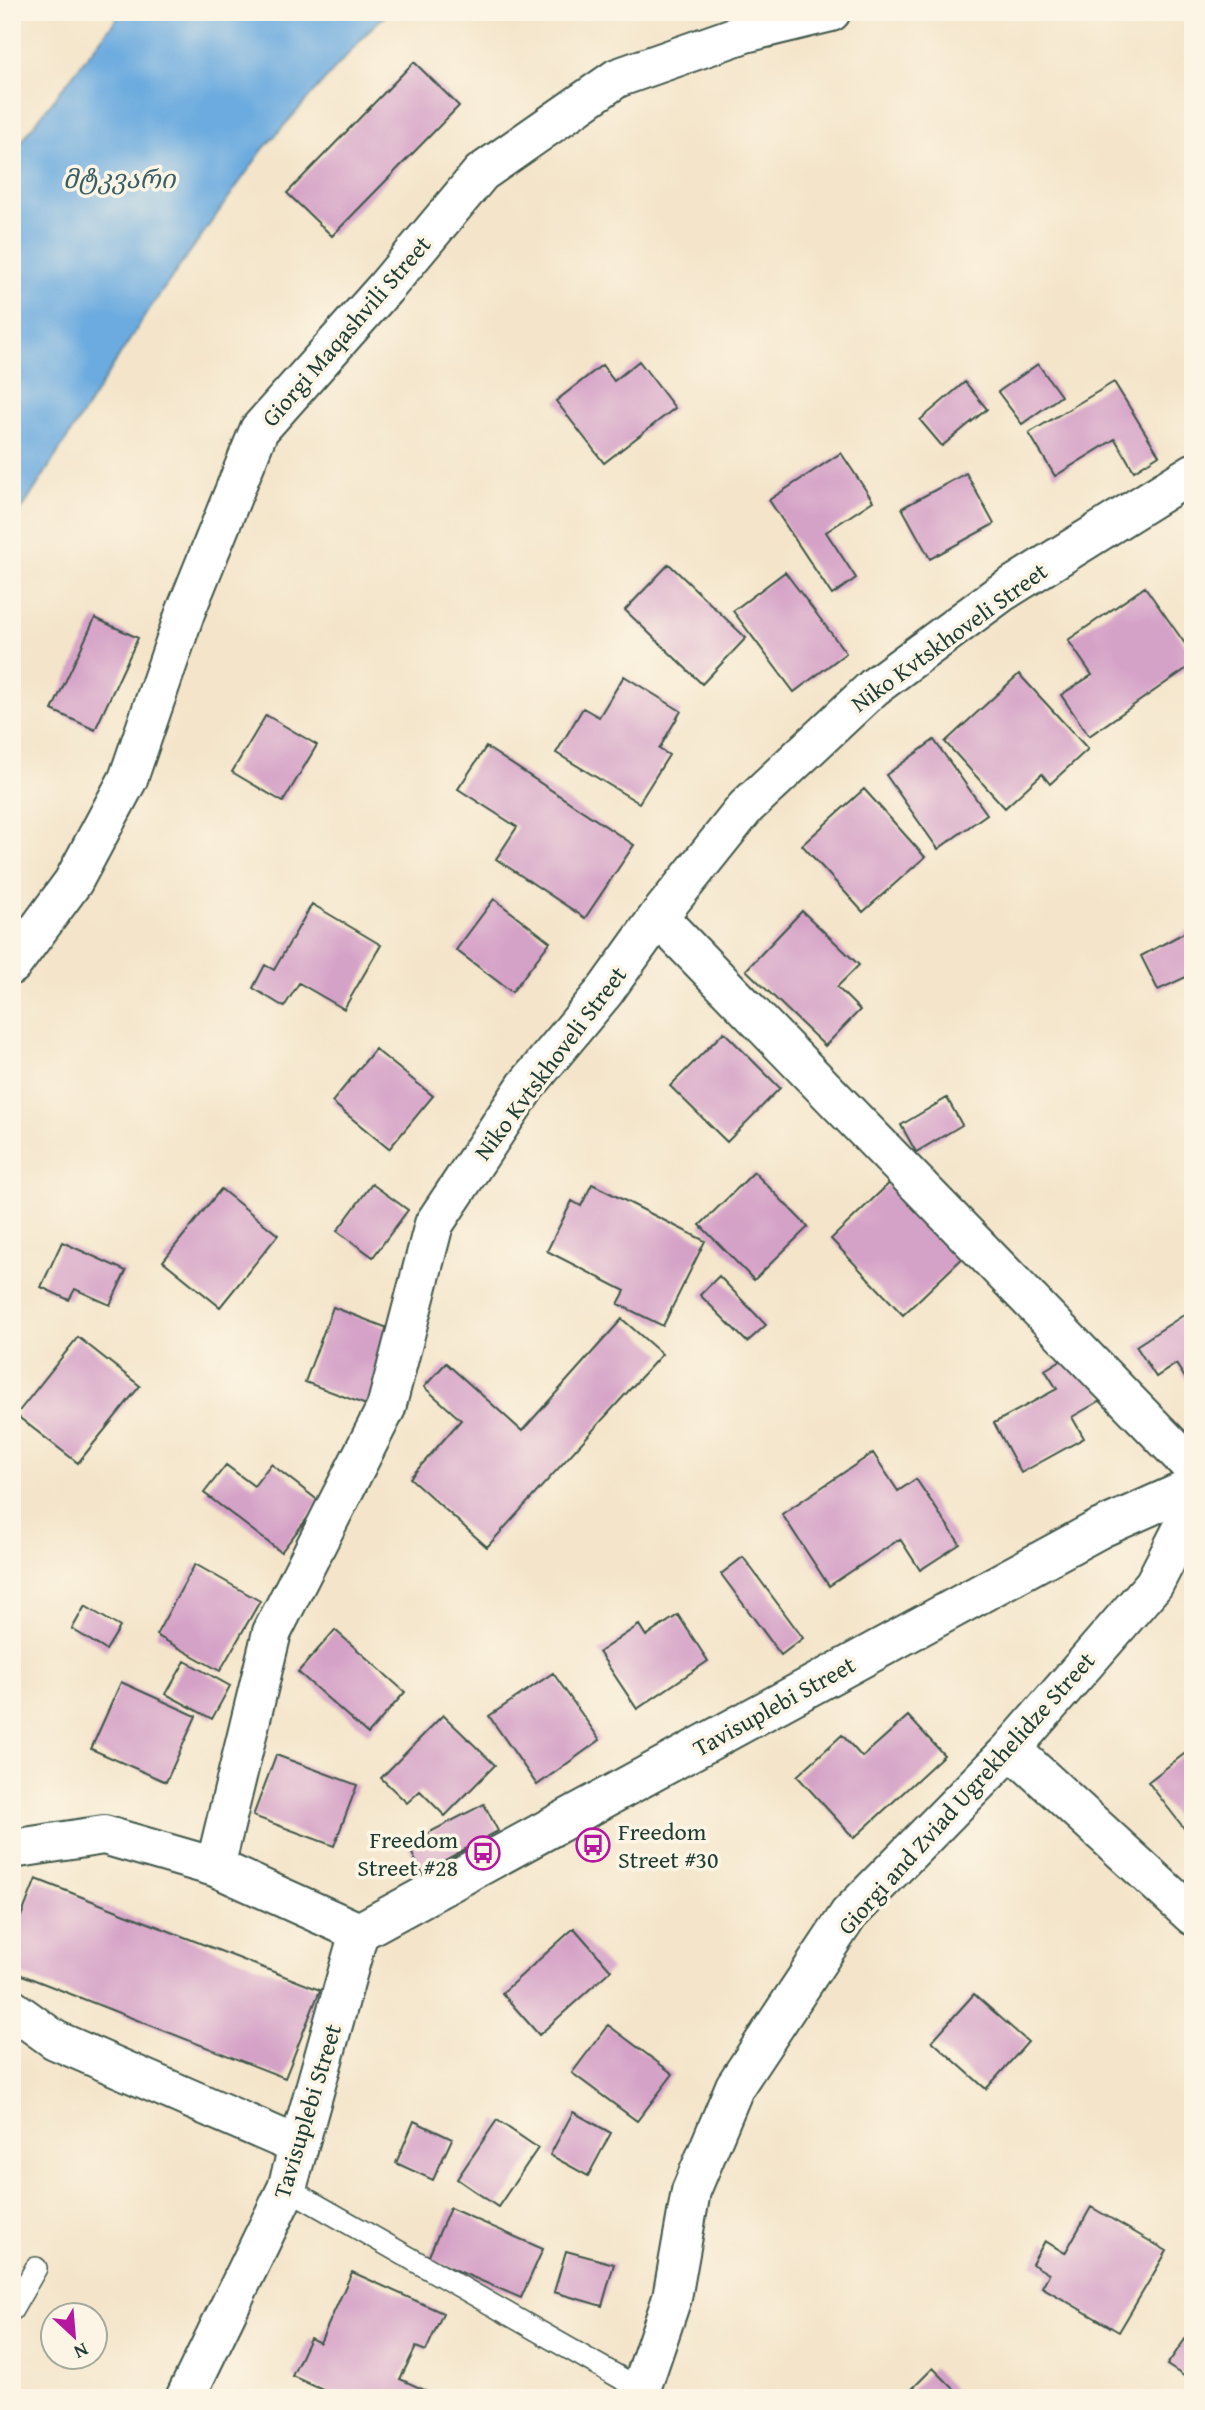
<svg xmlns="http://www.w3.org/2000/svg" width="1205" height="2410" viewBox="0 0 1205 2410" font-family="'Gentium Book Plus','Noto Serif Georgian',serif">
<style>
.water{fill:#6cabdf;stroke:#46748a;stroke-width:2}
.building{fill:#d5a2c7}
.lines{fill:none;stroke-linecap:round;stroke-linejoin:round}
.lane-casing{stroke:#3f564a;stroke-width:24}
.street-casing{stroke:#3f564a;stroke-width:42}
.lane{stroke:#fff;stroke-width:21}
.street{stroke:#fff;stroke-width:38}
.labels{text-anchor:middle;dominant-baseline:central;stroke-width:7;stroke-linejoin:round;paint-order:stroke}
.street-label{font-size:24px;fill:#1f3d34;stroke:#fcf5e5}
.poi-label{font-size:24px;fill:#1f3d34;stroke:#fcf5e5;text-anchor:start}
.water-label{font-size:26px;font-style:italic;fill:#365e67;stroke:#fcf5e5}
</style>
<rect width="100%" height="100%" fill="#fcf5e5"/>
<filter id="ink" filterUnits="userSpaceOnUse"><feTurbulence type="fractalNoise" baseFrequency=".0143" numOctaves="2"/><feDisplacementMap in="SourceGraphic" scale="14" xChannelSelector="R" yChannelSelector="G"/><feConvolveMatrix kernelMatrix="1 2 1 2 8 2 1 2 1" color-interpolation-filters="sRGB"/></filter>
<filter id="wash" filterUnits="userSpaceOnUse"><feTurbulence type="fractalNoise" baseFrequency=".00686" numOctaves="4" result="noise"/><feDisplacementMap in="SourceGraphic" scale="28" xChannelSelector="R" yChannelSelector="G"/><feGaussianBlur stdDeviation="1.57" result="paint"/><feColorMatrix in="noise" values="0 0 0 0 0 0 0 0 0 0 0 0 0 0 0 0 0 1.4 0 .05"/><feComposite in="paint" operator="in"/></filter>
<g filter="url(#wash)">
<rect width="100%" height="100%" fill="#f4e5ca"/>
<path class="water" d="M122 12H390L373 26 264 148 148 311 12 525V156L29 131Z"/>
<g id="blocks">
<path class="building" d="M414 62 459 106 332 236 287 193Z
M639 361 675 408 604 463 556 401 602 365 614 381Z
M1038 364 1061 396 1022 424 998 392Z
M965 382 987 409 942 446 920 420Z
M1114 382 1159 455 1134 471 1115 439 1055 476 1029 433Z
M841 453 873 501 826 532 856 578 832 595 769 500Z
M966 473 994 524 930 559 902 508Z
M669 564 746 638 702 684 625 610Z
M785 572 846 653 794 692 733 611Z
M1145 587 1193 655V664L1089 736 1061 695 1092 675 1068 640Z
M95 618 138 638 95 730 52 710Z
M1019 674 1088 749 1050 784 1042 774 1005 808 945 742Z
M624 676 681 711 659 749 669 755 639 803 556 753 583 708 599 717Z
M266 715 317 745 283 802 232 772Z
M934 740 987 814 938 849 886 775Z
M486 747 634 845 585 918 496 859 517 827 458 789Z
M864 789 925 857 863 912 802 845Z
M494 899 550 942 512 992 456 950Z
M312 904 381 945 344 1009 299 983 284 1007 253 988 265 965 274 970Z
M802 911 859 965 837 987 860 1010 825 1046 746 970Z
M1193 928V985L1188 976 1158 990 1141 956Z
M724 1032 780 1088 727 1142 670 1086Z
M375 1049 433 1096 389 1149 332 1102Z
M947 1098 962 1125 916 1152 901 1125Z
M754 1172 808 1227 754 1280 700 1225Z
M899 1174 971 1250 903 1315 831 1239Z
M372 1184 408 1210 373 1257 337 1231Z
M592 1184 705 1241 663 1326 618 1304 625 1291 547 1251 572 1201 581 1206Z
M221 1189 278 1235 220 1307 163 1261Z
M62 1242 126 1271 110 1305 75 1289 69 1300 41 1287Z
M719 1276 766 1325 747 1342 700 1295Z
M333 1307 398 1332 369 1406 305 1382Z
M1193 1309V1390L1176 1364 1156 1377 1136 1346Z
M622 1319 662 1354 487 1547 410 1478 461 1420 424 1387 446 1363 522 1431Z
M78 1337 140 1386 78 1463 16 1415Z
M1077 1350 1105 1398 1072 1417 1084 1438 1021 1473 994 1423 1057 1389 1045 1370Z
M873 1453 898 1491 916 1479 960 1544 920 1570 900 1539 829 1586 782 1514Z
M271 1464 320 1502 281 1552 204 1493 226 1465 254 1486Z
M743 1557 803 1638 781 1655 721 1574Z
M195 1564 260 1601 220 1671 156 1635Z
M85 1606 120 1627 106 1650 72 1629Z
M678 1615 708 1661 637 1709 599 1652 639 1625 646 1636Z
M335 1630 405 1692 368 1734 298 1672Z
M185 1661 230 1686 212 1719 166 1694Z
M553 1673 600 1740 537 1785 489 1716Z
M121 1682 196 1716 166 1782 91 1749Z
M443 1715 495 1765 445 1816 420 1791 407 1803 381 1778Z
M908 1716 944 1755 854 1838 797 1776 842 1735 862 1757Z
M1193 1747V1834L1190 1836 1148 1782Z
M276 1755 357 1785 334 1846 253 1816Z
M484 1804 498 1831 422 1873 407 1844Z
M36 1879 320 1990 285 2078 12 1971V1939Z
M574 1928 611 1970 539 2035 502 1993Z
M974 1994 1028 2042 986 2089 932 2041Z
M608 2025 673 2074 637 2121 572 2073Z
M573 2112 611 2133 588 2176 550 2155Z
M497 2120 538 2148 498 2207 457 2179Z
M414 2121 452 2139 433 2180 396 2163Z
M1091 2207 1167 2251 1119 2332 1042 2287 1049 2274 1032 2264 1045 2241 1065 2253Z
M450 2208 543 2249 521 2298 428 2258Z
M566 2251 614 2264 602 2306 554 2292Z
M352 2272 443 2313 426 2351 416 2347 400 2379 442 2398H340L292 2376 310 2338 320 2343Z
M1193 2328V2382L1167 2365Z
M933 2368 963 2398H903Z"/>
</g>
</g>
<g filter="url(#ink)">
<use href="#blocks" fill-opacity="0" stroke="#3f564a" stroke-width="2"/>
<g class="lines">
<defs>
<path id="lane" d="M287 2188 640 2389
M12 2310 36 2268"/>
<path id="street" d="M658 917 1193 1468
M12 965 73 882 128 779 185 613 259 430 386 287 481 173 617 78 745 33 831 12
M1011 1749 1193 1916
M12 1849 104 1835 215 1867 359 1932
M215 1867 272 1632 386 1408 434 1224 526 1086 605 991 658 917 746 807 874 687 1001 593 1193 473
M12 2009 55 2040 299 2146
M185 2398 287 2188 359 1932 1101 1528 1193 1487
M638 2398 672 2298 691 2191 735 2086 849 1914 1011 1749 1154 1584 1193 1508"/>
</defs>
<use href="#lane" class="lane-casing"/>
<use href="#street" class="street-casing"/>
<use href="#lane" class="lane"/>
<use href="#street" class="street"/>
</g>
</g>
<defs>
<symbol id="bus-ring" viewBox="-11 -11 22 22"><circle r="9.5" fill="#fcf5e5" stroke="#b5179e" stroke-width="1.5"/><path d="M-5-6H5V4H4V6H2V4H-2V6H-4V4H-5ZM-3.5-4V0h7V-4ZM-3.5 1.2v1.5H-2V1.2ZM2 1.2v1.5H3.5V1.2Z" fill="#b5179e"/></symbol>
</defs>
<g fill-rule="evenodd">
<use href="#bus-ring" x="574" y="1826" width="38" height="38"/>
<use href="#bus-ring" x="464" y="1834" width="38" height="38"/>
</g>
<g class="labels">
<g class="street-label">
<text transform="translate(346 331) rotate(-49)">Giorgi Maqashvili Street</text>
<text transform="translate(949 637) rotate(-36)">Niko Kvtskhoveli Street</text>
<text transform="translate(550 1063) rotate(-53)">Niko Kvtskhoveli Street</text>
<text transform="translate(774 1706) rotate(-29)">Tavisuplebi Street</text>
<text transform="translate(966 1793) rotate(-48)">Giorgi and Zviad Ugrekhelidze Street</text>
<text transform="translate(307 2111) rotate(-73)">Tavisuplebi Street</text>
</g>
<g class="poi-label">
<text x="618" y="1831">Freedom<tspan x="618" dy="28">Street #30</tspan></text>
<text x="458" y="1839" text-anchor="end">Freedom<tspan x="458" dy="28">Street #28</tspan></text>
</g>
<g class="water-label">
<text x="119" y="178">მტკვარი</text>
</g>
</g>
<rect width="1205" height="2410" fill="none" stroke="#fcf5e5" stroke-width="42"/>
<g transform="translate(74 2336) rotate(154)"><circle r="33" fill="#fcf5e5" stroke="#a4ab9e" stroke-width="2"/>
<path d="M0-5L12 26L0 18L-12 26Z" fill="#b5179e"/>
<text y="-10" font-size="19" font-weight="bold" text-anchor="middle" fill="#1f3d34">N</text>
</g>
</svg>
